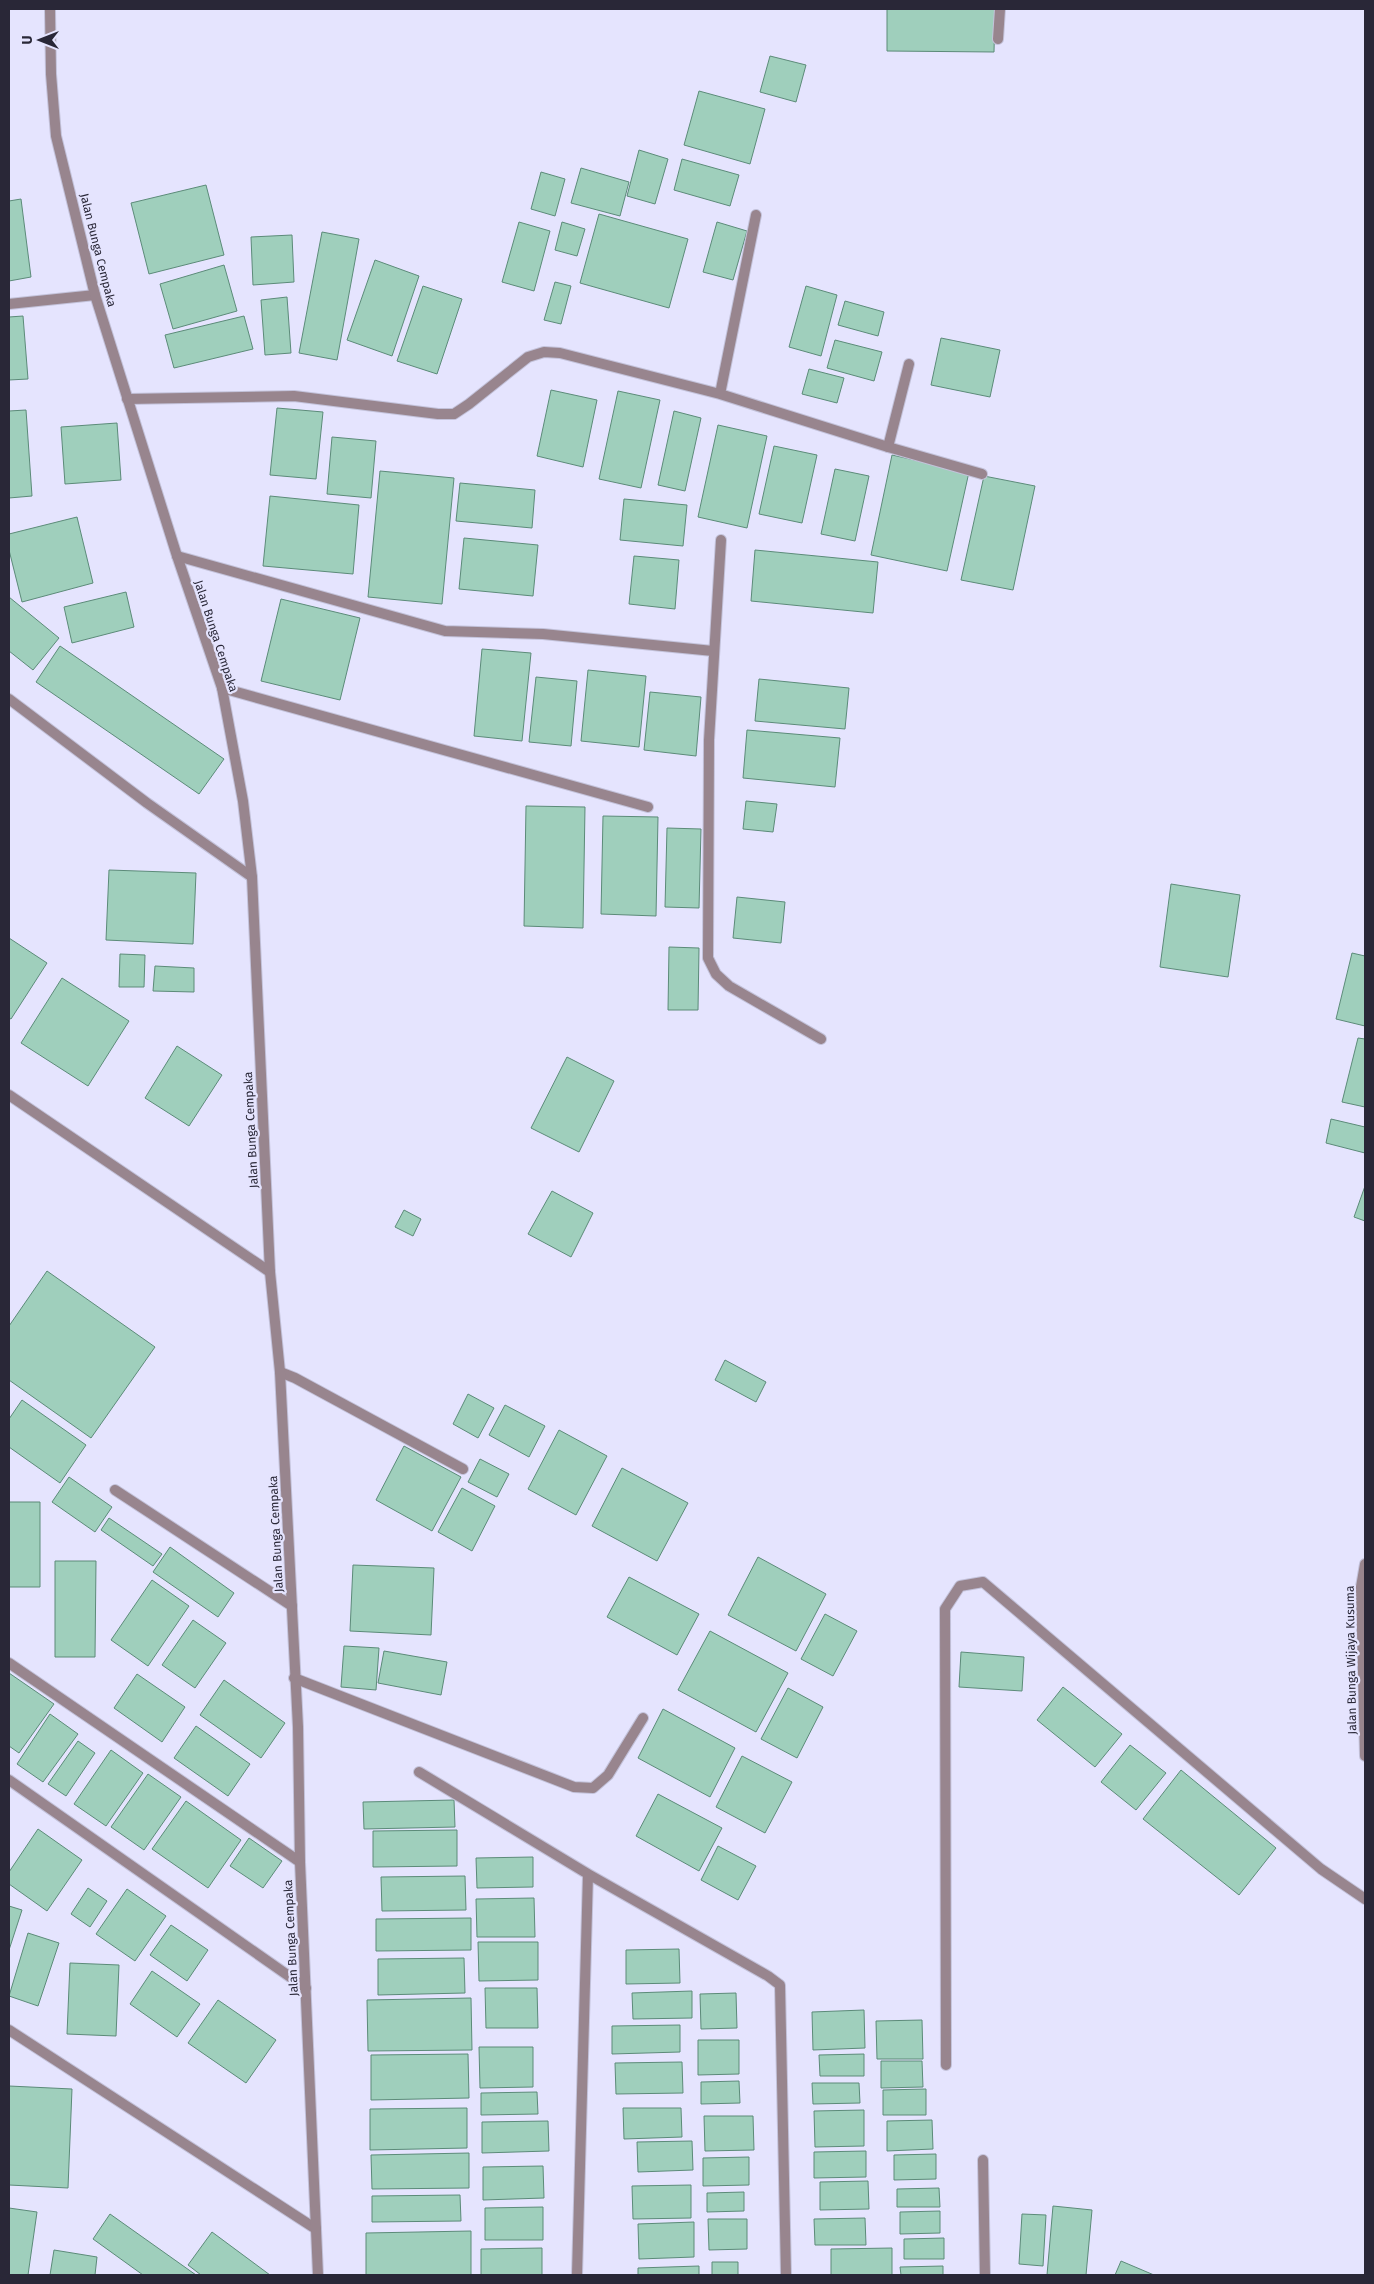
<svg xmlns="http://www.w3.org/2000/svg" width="1374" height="2284" viewBox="0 0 1374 2284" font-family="'Fira Sans',sans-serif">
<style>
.building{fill:#9fcfbc;stroke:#5c8b79}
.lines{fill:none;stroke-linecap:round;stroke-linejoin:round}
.service-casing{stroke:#c3c2da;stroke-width:12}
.minor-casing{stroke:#c3c2da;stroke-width:12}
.tertiary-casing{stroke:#c3c2da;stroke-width:12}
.service{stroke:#98858e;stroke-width:10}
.minor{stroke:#98858e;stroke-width:10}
.tertiary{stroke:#98858e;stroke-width:10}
.labels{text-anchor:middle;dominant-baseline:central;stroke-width:4.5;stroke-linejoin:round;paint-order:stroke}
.street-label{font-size:12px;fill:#292737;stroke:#e5e4fe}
</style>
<rect width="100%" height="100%" fill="#e5e4fe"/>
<path class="building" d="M887 9H995L994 52 887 51Z
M770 56 806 65 796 102 760 92Z
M699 91 765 109 750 164 684 145Z
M639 150 668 159 655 204 627 196Z
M682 159 739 175 730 206 674 190Z
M581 168 629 182 620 216 571 203Z
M541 172 565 179 555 216 531 209Z
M206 185 224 255 149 274 131 203Z
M21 199 31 277 9 281V201Z
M599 214 688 239 669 308 580 283Z
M519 222 550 231 534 291 502 282Z
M562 222 585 229 577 256 555 250Z
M717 222 747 231 733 280 703 272Z
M322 232 359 239 337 360 299 353Z
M292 235 294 282 253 285 251 237Z
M375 260 419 276 392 356 347 340Z
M224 265 237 311 173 329 160 284Z
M555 282 571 286 561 324 544 320Z
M423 286 462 299 437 374 397 361Z
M806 286 837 295 821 356 789 347Z
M287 297 291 353 265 355 261 300Z
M845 301 884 312 878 336 838 325Z
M23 316 28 379 9 380V317Z
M244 316 253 349 174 368 165 335Z
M941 338 1000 350 990 397 931 385Z
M835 340 882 352 874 381 827 368Z
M809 369 844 378 837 403 802 394Z
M551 390 597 400 583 467 537 456Z
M618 391 660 400 641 488 599 479Z
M277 408 323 412 316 479 270 475Z
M26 410 32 496 9 498V411Z
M674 411 701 418 685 491 658 485Z
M117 423 121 480 65 484 61 427Z
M718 425 767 436 747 528 698 517Z
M332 437 376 441 371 498 327 494Z
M774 446 817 455 802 523 759 514Z
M892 455 969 472 947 571 871 555Z
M835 469 869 476 855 541 821 534Z
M380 471 454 478 442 604 368 597Z
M984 476 1035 486 1013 590 961 580Z
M460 483 535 490 532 528 456 521Z
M270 496 359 505 353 574 263 566Z
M624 499 687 505 683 546 620 540Z
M77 517 93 583 22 602 9 550V534Z
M464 538 538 545 533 596 459 589Z
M755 550 878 562 873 613 751 601Z
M634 556 679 560 675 609 629 604Z
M126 592 134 627 72 643 64 607Z
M9 597 59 638 33 670 9 651Z
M281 599 360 618 340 700 261 681Z
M60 646 224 759 199 794 36 682Z
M482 649 531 653 522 741 474 736Z
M588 670 646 676 639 747 581 741Z
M536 677 577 681 571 746 529 742Z
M759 679 849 688 845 729 755 721Z
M650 692 701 697 696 756 644 750Z
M747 730 840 738 835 787 743 778Z
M746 801 777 804 773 832 743 829Z
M526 806 585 807 583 928 524 926Z
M603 816 658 817 656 916 601 914Z
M667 828 701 829 699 908 665 907Z
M109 870 196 873 193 944 106 940Z
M1171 884 1240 895 1228 977 1160 967Z
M737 897 785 902 781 943 733 938Z
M9 938 47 963 11 1019 9 1018Z
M669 947 699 948 698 1010H668Z
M1352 953 1365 956V1026L1336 1019Z
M120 954 145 955 144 987H119Z
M155 966 194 968V992L153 991Z
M62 978 129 1021 88 1086 21 1043Z
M1358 1038 1365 1039V1107L1342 1102Z
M177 1046 222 1075 189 1126 145 1098Z
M567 1057 614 1081 579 1152 531 1128Z
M1331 1119 1365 1127V1153L1326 1143Z
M1365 1186V1221L1354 1217Z
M552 1191 593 1213 571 1257 528 1234Z
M404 1210 421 1219 413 1236 395 1227Z
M47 1271 155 1347 91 1438 9 1380V1326Z
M725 1360 766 1382 756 1402 715 1380Z
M468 1394 494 1408 478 1438 453 1424Z
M22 1400 86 1445 60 1483 9 1447V1419Z
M505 1405 545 1426 529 1457 489 1435Z
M559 1430 607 1456 576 1515 528 1489Z
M404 1446 461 1477 432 1531 376 1500Z
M480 1459 509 1474 497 1497 468 1482Z
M622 1468 688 1503 657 1561 592 1526Z
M69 1477 112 1507 95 1532 52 1502Z
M462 1488 495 1506 472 1551 438 1532Z
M9 1502H40V1587H9Z
M109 1518 162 1554 153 1566 101 1530Z
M170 1547 234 1593 218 1617 153 1572Z
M758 1557 826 1594 796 1651 728 1615Z
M55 1561H96L95 1657H55Z
M353 1565 434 1568 431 1635 350 1631Z
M629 1577 699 1614 677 1655 607 1617Z
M152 1580 189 1606 148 1666 111 1640Z
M825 1614 857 1631 833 1676 801 1659Z
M193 1620 226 1643 195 1688 162 1665Z
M710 1631 788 1673 756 1732 678 1690Z
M344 1646 379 1648 376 1690 341 1687Z
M384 1651 447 1662 441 1695 378 1683Z
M961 1652 1024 1657 1022 1691 959 1687Z
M9 1673 54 1704 19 1753 9 1746Z
M137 1674 185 1707 162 1742 114 1708Z
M224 1680 285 1723 261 1758 200 1715Z
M1063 1687 1122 1734 1095 1767 1037 1720Z
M788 1688 823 1707 797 1758 761 1739Z
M663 1709 735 1748 710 1797 638 1758Z
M50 1714 78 1734 43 1782 17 1764Z
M196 1726 250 1764 228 1796 174 1758Z
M78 1741 95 1753 66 1796 48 1784Z
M1130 1745 1166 1773 1136 1810 1101 1782Z
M111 1750 143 1773 106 1826 74 1804Z
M742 1756 792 1782 765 1833 716 1807Z
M1181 1770 1276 1848 1239 1895 1143 1819Z
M148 1774 181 1797 144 1850 111 1827Z
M658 1794 722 1828 699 1871 636 1836Z
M454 1800 455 1827 364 1829 363 1802Z
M186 1801 241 1840 208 1888 152 1849Z
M38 1829 82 1860 47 1911 9 1884V1872Z
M457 1830V1866L373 1867V1831Z
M249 1838 282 1861 263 1888 230 1866Z
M718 1846 756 1866 738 1900 701 1880Z
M533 1857V1887L477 1888 476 1858Z
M465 1876 466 1910 382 1911 381 1877Z
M88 1888 107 1901 90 1927 71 1914Z
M127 1889 166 1916 135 1961 96 1934Z
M534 1898 535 1937H477L476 1899Z
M9 1906 22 1910 9 1950Z
M471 1918V1950L376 1951V1919Z
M171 1925 208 1950 187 1981 150 1955Z
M28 1933 59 1943 38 2006 9 1996Z
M478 1942H538V1980L479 1981Z
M679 1949 680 1983 626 1984V1950Z
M464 1958 465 1993 378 1995V1959Z
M70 1963 119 1965 116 2036 67 2034Z
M152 1971 200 2004 177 2037 130 2004Z
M485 1988H537L538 2028H486Z
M692 1991V2018L633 2019 632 1993Z
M736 1993 737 2028 701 2029 700 1994Z
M471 1998 472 2050 368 2051 367 2000Z
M218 2000 276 2040 246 2083 188 2043Z
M864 2010 865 2048 813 2050 812 2012Z
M922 2020 923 2059H877L876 2021Z
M680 2025V2052L612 2054V2026Z
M698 2040H739V2074L698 2075Z
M479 2047H533V2087L480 2088Z
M468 2054 469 2098 371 2100V2055Z
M864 2054V2076H820L819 2055Z
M881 2061H922L923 2087 881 2088Z
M682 2062 683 2093 616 2094 615 2063Z
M739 2081 740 2103 701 2104V2082Z
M812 2083H859L860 2103 813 2104Z
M9 2086 72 2089 68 2188 9 2185Z
M926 2089V2115H883V2090Z
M537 2092 538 2114 481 2115V2093Z
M467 2108V2148L370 2150V2109Z
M623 2108H681L682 2137 624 2139Z
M864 2110V2146L815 2147 814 2111Z
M704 2116H753L754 2150 705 2151Z
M932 2120 933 2149 887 2151V2121Z
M548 2121 549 2151 482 2153V2122Z
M692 2141 693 2170 638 2172 637 2142Z
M866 2151V2177L814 2178V2152Z
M469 2153V2188L372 2189 371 2155Z
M936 2154V2179L894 2180V2155Z
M749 2157V2185L703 2186V2158Z
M543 2166 544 2198 483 2200V2167Z
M868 2181 869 2209 820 2210V2182Z
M691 2185V2218L633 2219 632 2186Z
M939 2188 940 2207H897V2189Z
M744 2192V2211L707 2212V2193Z
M460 2195 461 2221 372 2222V2196Z
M1053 2206 1092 2210 1086 2275H1047Z
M543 2207V2240H485V2208Z
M9 2208 37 2212 28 2275H9Z
M940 2211V2233L900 2234V2212Z
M110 2214 196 2275H143L93 2239Z
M1022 2214 1046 2215 1043 2266 1019 2264Z
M865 2218 866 2245H815L814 2219Z
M708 2219H747V2249L709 2250Z
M694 2222V2257L639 2259 638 2224Z
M471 2231V2275H366V2233Z
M212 2232 270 2275H201L188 2265Z
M944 2238V2259H904V2239Z
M542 2248V2275H481V2249Z
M892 2248V2275H831V2249Z
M54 2250 97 2257 95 2275H50Z
M1121 2261 1154 2275H1115Z
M712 2262H738V2275H712Z
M699 2266V2275H638V2268Z
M943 2266V2275H901L900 2267Z"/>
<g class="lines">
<defs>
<path id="service" d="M998 39 1000 9
M888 447 909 364
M222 688 648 807
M9 699 147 803 252 877
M280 1372 295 1378 463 1469
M115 1490 292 1606"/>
<path id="minor" d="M9 304 95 295
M720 394 756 215
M127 399 294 396 438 414H454L469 404 528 357 544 352 560 353 720 394 888 447 982 474
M721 540 709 740 708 958 716 974 729 986 821 1039
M177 556 445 631 543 634 713 651
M9 1095 270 1272
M1365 1564 1361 1587 1365 1756
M9 1663 300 1862
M294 1678 574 1787 593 1788 608 1775 643 1718
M419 1772 588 1874
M9 1780 306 1988
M9 2030 316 2229
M946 2065 945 1609 960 1586 983 1582 1321 1869 1365 1899
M983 2160 985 2275
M577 2275 588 1874 768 1976 780 1985 786 2275"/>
<path id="tertiary" d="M50 9 51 74 56 136 95 295 177 556 222 688 243 801 252 877 270 1272 280 1372 298 1727 300 1862 318 2275"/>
</defs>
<use href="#service" class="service-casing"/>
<use href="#minor" class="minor-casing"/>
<use href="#tertiary" class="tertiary-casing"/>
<use href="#service" class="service"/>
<use href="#minor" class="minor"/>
<use href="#tertiary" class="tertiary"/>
</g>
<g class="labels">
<g class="street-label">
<text transform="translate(98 250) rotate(76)">Jalan Bunga Cempaka</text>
<text transform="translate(216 636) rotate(72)">Jalan Bunga Cempaka</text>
<text transform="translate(251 1130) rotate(-93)">Jalan Bunga Cempaka</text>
<text transform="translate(276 1534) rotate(-93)">Jalan Bunga Cempaka</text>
<text transform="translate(1351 1660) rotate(-91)">Jalan Bunga Wijaya Kusuma</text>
<text transform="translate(291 1938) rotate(-93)">Jalan Bunga Cempaka</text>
</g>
</g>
<rect width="1374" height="2284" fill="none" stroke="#292737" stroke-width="20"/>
<g transform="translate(40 40) rotate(270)" stroke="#e5e4fe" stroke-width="4" paint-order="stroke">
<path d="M0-4L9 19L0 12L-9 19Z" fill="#292737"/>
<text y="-8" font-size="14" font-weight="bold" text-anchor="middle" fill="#292737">U</text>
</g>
</svg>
